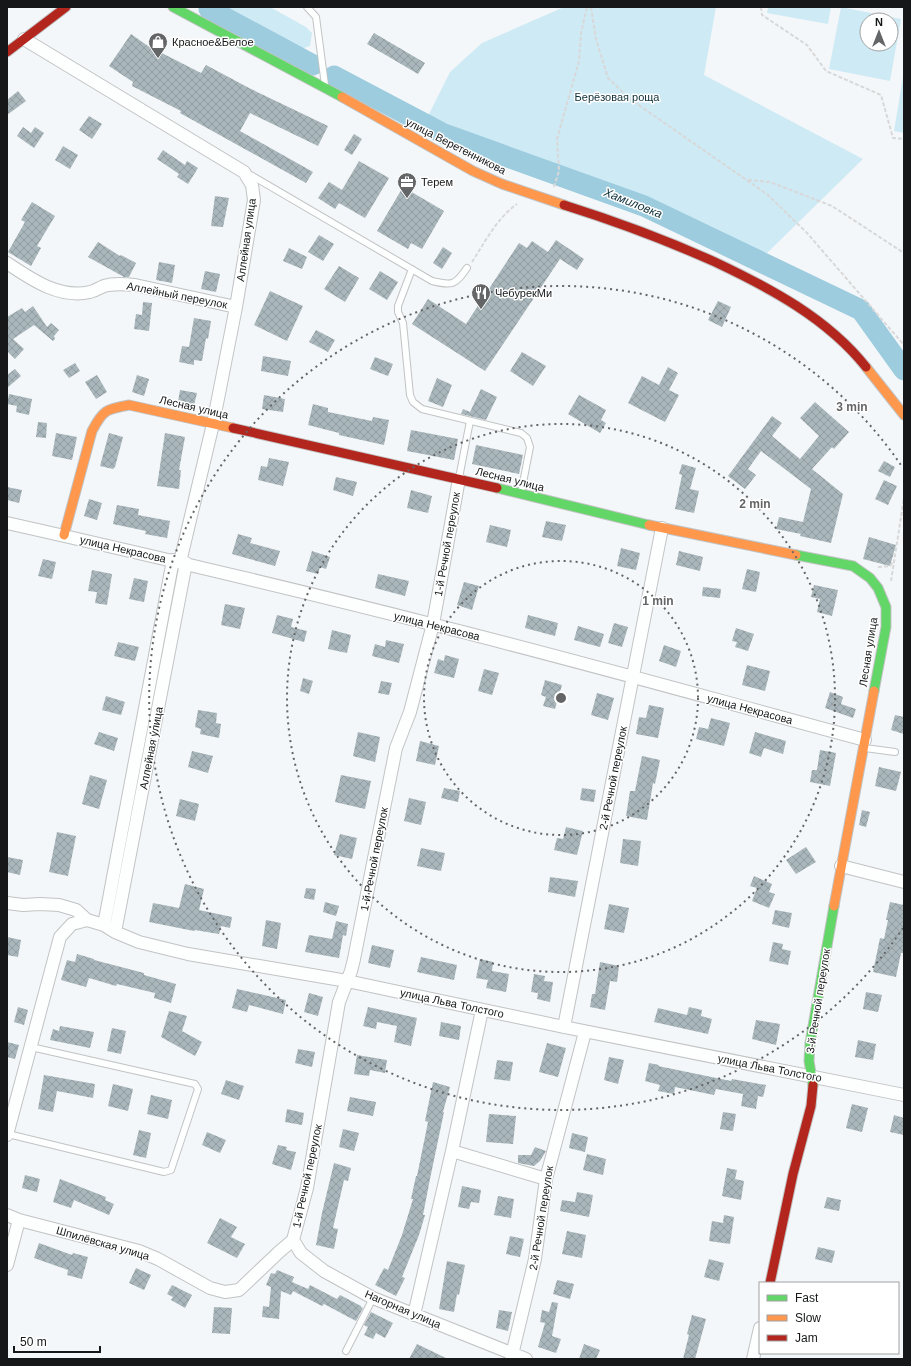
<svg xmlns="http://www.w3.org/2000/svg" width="911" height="1366" viewBox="0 0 911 1366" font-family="Helvetica,sans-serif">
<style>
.green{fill:#ceeaf5;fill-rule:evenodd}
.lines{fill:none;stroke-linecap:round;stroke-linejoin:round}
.river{stroke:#9cccde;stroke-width:21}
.building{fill:url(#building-cross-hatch)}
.lane-casing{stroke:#c1c3c4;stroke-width:8}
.street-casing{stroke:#c1c3c4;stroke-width:14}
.fast-casing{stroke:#c1c3c4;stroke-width:11}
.slow-casing{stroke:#c1c3c4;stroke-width:11}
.jam-casing{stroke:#c1c3c4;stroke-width:11}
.path{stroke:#d8d8d9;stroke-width:2;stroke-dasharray:4 2;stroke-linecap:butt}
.lane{stroke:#fdfefe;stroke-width:6}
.street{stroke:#fdfefe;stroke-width:12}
.fast{stroke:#63d668;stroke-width:9}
.slow{stroke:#ff974d;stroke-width:9}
.jam{stroke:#b3261e;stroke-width:9}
.ring{fill:none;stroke:#636567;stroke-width:2;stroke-dasharray:2 4}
.labels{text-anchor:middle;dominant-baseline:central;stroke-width:3;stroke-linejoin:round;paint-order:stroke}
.poi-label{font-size:11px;fill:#151718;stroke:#fff;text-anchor:start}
.park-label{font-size:11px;fill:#0c2e39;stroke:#fff}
.street-label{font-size:11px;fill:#151718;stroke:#fff}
.water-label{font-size:12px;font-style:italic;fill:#10313c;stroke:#fff}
.centre{fill:#636567;stroke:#fff;stroke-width:2}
.ring-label{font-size:12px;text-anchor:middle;font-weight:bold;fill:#636567;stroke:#fff;stroke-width:3;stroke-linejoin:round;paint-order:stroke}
</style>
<defs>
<pattern id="building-cross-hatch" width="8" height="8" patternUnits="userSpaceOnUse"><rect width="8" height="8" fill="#a9b7bc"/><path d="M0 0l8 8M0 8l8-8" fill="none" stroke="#919da1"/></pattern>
</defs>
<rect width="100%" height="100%" fill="#f4f7f9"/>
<path class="green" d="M222 7H270L306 27 312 33 310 46 301 49Z
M564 7H716L704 75 863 159 762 258 582 179 428 116 450 72 482 43Z
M768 7H831L828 24 767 13Z
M841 7 901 19 890 81 829 69ZM867 20H891V44H867Z
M904 71V133L894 131Z"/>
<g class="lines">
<path class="river" d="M209 9 313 65
M334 76 444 134 644 206 861 310 904 370"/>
</g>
<path class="building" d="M374 33 425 63 418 74 367 44Z
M131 34 148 46 201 73 206 65 249 88 328 126 318 146 250 113 240 131 313 172 306 183 180 113 181 111 132 86 133 82 109 66Z
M18 91 26 101 7 115V100Z
M89 116 102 124 92 139 79 130Z
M23 127 31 133 35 127 44 133 34 148 17 136Z
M354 134 362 139 352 155 344 150Z
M63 146 78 155 70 169 55 160Z
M163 150 185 165 187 161 198 168 188 184 177 177 179 174 157 159Z
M359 161 389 178 365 218 339 203 335 209 318 198 329 182 342 190Z
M403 187 444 211 422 249 411 243 408 249 377 231Z
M215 196 229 198 223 227 211 226Z
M32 202 55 216 37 246 41 248 31 266 8 252 25 222 21 220Z
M319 235 334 244 323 261 308 252Z
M556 240 584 259 577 270 560 259 485 371 412 324 428 299 466 324 519 243 527 248 532 241 548 252Z
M98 242 120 256 121 255 136 263 129 277H124L88 257Z
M443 247 452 253 442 269 433 263Z
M289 248 307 257 302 269 283 261Z
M159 262 175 265 172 283 156 280Z
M339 266 359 278 345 302 324 289Z
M205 271 220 274 216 292 201 289Z
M380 271 398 282 387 300 369 289Z
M270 291 303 306 287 341 254 325Z
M718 301 731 307 722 327 708 320Z
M143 302 152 303 149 331 134 329 136 314 142 315Z
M33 306 47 327 51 323 59 330 54 336 55 339 53 341 34 325 13 339 24 349 15 359 7 351V317L22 308 25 312Z
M194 318 211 321 208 339 206 338 202 361 194 360V365L179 362 182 346 189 347Z
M316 330 335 340 328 352 309 342Z
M522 352 546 366 533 386 510 371Z
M263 356 291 361 288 376 261 371Z
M375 357 393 364 388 376 370 369Z
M75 363 80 371 69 378 63 370Z
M668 367 678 373 669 390 679 395 665 422 628 403 642 376 659 385Z
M15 369 21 376 7 388V375Z
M97 375 107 392 96 399 85 382Z
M137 375 149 379 144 396 132 392Z
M437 378 452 385 443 407 428 401Z
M481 389 497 397 486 420 461 414 463 409 470 412Z
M180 390 197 393 194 405 178 402Z
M9 394 32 399 29 415 16 412 17 406 7 404Z
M264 395 285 399 283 412 262 409Z
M579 395 606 410 601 420 606 423 600 433 568 414Z
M815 402 849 432 834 449 832 447 812 469 843 494 831 543 800 536 801 534 776 529 779 517 803 522 811 489 761 451 748 469 756 475 745 489 728 476 772 416 782 423 772 436 800 459 819 436 800 418Z
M313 404 328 408V412L372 421 373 417 389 420 384 445 339 435V433L308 425Z
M38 422 47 423 46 438 36 437Z
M411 430 458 439 454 460 407 451Z
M56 433 77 437 72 460 52 456Z
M109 433 123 437 115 467 113 469 100 466Z
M165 433 185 437 179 470H181L179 489 157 486Z
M476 445 523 455 519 474 472 464Z
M269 458 289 462 283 486 258 480 261 466 267 467Z
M884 461 895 467 890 477 878 471Z
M682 464 696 468 690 489 699 491 694 513 675 509 682 475 679 474Z
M336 477 357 482 353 496 333 490Z
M884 480 897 486 888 505 875 499Z
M7 487 22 490 19 503 7 500Z
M411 490 432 496 428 513 407 508Z
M89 499 102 503 97 520 84 516Z
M117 505 139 509 138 515 170 521 167 538 145 534 146 531 113 524Z
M546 521 566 525 562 541 542 537Z
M490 525 511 530 507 547 486 542Z
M238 534 252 538 250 543 280 551 275 566 232 554Z
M869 537 896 545 890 566 863 559Z
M621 548 640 553 636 570 617 566Z
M312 551 330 557 326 569 320 567 318 574 306 571Z
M679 551 703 557 700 571 676 565Z
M43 559 56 562 52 579 38 576Z
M747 569 760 572 756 592 742 589Z
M92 570 112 574 107 605 95 603 97 592 88 591Z
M378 574 409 581 405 596 375 588Z
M134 578 148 581 144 602 129 599Z
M464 582 479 586 472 610 457 605Z
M814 585 838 590 832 616 817 612 820 599 811 597Z
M703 587 721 589 720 598 702 596Z
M225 604 245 608 240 629 221 625Z
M277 615 293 619 291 627 307 631 304 642 272 633Z
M528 615 558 623 555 636 525 628Z
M614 623 628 627 622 647 608 643Z
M578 626 604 634 600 647 574 640Z
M736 628 754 634 748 651 735 647 737 642 732 641Z
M332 630 351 635 347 653 328 649Z
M386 640 404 644 399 663 372 656 375 644 385 647Z
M118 642 139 647 135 661 114 656Z
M664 645 681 651 676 667 659 661Z
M445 655 459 659 454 678 434 673 438 659 444 661Z
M747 665 770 671 765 691 742 685Z
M484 669 499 673 492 695 478 691Z
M303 678 313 681 309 694 300 691Z
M545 680 562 685 555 709 543 706 546 697 541 695Z
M381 681 392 683 389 695 378 693Z
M830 692 843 697 841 704 856 709 853 718 825 708Z
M597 693 614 698 608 720 591 715Z
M106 696 125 702 121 715 102 710Z
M649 705 664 708 658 738 636 734 639 717 646 718Z
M198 710 217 713 216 723 221 724 219 738 200 734 201 729 195 727Z
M895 715 904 717V734L891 730Z
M711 718 730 723 724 746 696 739 699 727 708 729Z
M99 732 118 738 114 751 94 744Z
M358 732 380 737 375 762 353 756Z
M755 732 786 741 783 754 764 748 761 757 749 753Z
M420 741 439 746 435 765 416 761Z
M820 750 836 753 830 786 810 782 812 770H817Z
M192 751 213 756 208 773 188 767Z
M642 756 660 760 655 784 653 783 647 820 626 816 630 791H635Z
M879 767 901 772 896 791 875 786Z
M90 775 107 780 99 809 82 804Z
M341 775 371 781 365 809 335 802Z
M444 788 460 791 458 802 441 798Z
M582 788 596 790 594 802 580 800Z
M409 798 426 802 421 825 404 821Z
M180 799 199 804 195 821 176 816Z
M862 810 870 812 866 827 859 825Z
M566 827 583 831 577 855 554 850 557 838 563 839Z
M57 832 76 836 68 876 49 872Z
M340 834 357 838 352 859 334 855Z
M623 839 641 841 638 866 620 863Z
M806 847 816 862 796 874 786 860Z
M421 848 445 853 441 871 417 866Z
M7 857 23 860 20 875 7 872Z
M754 876 772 884 769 892 775 894 769 908 752 901 757 888 750 886Z
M550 877 578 881 575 897 548 892Z
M185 884 204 889 199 910 232 917 230 928 221 926 219 934 195 930 194 931 149 922 153 903 179 908Z
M306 888 316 889 314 900 304 898Z
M325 902 339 906 336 916 323 912Z
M890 902 904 905V953H901L896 977 873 972 880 938 884 939 888 920H886Z
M609 904 629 908 624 933 604 929Z
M775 910 792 913 789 928 772 924Z
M266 920 281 923 277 949 262 946Z
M336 921 348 924 346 936 343 935 339 958 305 952 309 935 332 939Z
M7 937 21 940 18 957 7 955Z
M773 942 783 944 782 949 791 951 788 965 769 961Z
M372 945 394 950 390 968 368 963Z
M77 954 94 959V960L144 973V975L176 984 171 1003 154 998 155 993 117 984 116 986 89 978 86 987 61 980 67 960 75 962Z
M421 957 457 965 454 980 417 972Z
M480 959 493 962 492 971 509 974 506 992 486 988 488 980 476 978Z
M600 962 619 966 617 982 610 981 605 1010 590 1007 592 994H595Z
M534 974 545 976 544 981 553 982 550 1002 537 999 538 993 531 992Z
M237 989 286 1000 283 1014 249 1005 247 1012 232 1008Z
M866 992 882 995 878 1012 863 1009Z
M309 993 323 997 318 1016 304 1012Z
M18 1007 28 1010 24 1025 14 1022Z
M368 1007 417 1018 411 1046 394 1042 397 1026 377 1022 376 1029 363 1026Z
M689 1007 702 1010 701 1016 712 1019 708 1034 654 1022 658 1008 687 1015Z
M169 1011 187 1016 182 1031 202 1042 195 1056 161 1037Z
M756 1020 780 1024 776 1045 752 1039Z
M441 1022 461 1026 459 1040 439 1036Z
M60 1026 94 1032 90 1048 50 1040 53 1029 59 1031Z
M112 1028 126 1031 121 1054 107 1051Z
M858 1040 876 1044 873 1060 855 1057Z
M7 1042 19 1045 15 1059 7 1057Z
M547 1043 566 1048 558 1077 539 1072Z
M298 1049 315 1052 312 1067 295 1063Z
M357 1055 387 1060 385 1073 370 1070 369 1076 354 1074Z
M609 1057 624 1060 618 1084 604 1080Z
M497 1060 513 1062 510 1081 494 1079Z
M649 1063 659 1065 658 1066 731 1081 732 1079 766 1085 763 1097 758 1096 756 1109 741 1106 743 1094 716 1089 714 1095 675 1087 674 1094 658 1091 660 1085 645 1081Z
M44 1075 95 1084 93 1098 57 1091 53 1112 38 1109Z
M226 1080 244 1086 239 1100 221 1094Z
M433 1082 450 1087 443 1112H444L430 1179 423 1215H425L419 1235 402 1277 405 1278 396 1296 375 1285 384 1268 388 1270 402 1235 413 1199H411L416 1176H417L428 1122 425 1121Z
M113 1084 133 1089 128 1111 108 1106Z
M151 1095 172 1100 168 1119 147 1114Z
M350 1097 376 1102 373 1116 347 1111Z
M852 1104 868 1108 862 1132 846 1128Z
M287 1109 304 1113 302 1125 285 1122Z
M723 1112 736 1114 733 1131 720 1129Z
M489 1114 516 1116 513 1144 486 1142Z
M894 1115 904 1118V1135L890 1132Z
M343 1129 359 1133 354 1151 339 1147Z
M139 1130 151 1133 146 1158 133 1155Z
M207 1132 226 1140 220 1153 202 1145Z
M572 1133 588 1137 585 1152 569 1148Z
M278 1145 287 1147 286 1150 296 1152 291 1170 272 1164Z
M535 1147 546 1151 540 1161 534 1166 518 1163V1155H531Z
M587 1154 606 1159 603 1175 583 1170Z
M334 1163 351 1168 348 1181 344 1180 333 1228 338 1229 334 1249 316 1245 322 1213Z
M727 1168 737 1170 735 1179 744 1181 741 1200 722 1196Z
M25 1175 40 1179 37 1192 22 1188Z
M60 1179 106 1197 105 1200 114 1204 109 1215 74 1200 71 1208 53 1202Z
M462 1186 481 1190 479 1203 471 1202 469 1209 458 1207Z
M577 1192 593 1195 589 1217 560 1211 562 1200 575 1202Z
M498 1196 514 1199 511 1218 494 1215Z
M827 1197 841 1200 839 1211 824 1208Z
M724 1215 734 1217 730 1244 709 1241 712 1221 723 1223Z
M220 1218 237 1227 231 1237 245 1244 237 1258 207 1243Z
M567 1231 586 1235 582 1258 562 1254Z
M510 1236 524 1239 520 1257 506 1254Z
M39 1243 72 1255 73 1253 88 1257 82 1279 67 1275 68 1270 34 1258Z
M818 1247 835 1251 832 1263 815 1259Z
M709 1259 724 1263 719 1281 704 1277Z
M447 1261 465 1265 459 1295 457 1294 454 1312 439 1309Z
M136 1268 151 1275 144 1290 129 1283Z
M277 1270 294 1277 292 1282 308 1289 310 1285 337 1299 340 1295 361 1306V1307L363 1308 356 1321 324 1304 322 1306 293 1291 291 1295 281 1291 279 1319 262 1317 263 1306 269 1307 271 1287 266 1285 271 1273 275 1274Z
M557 1280 574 1284 570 1299 553 1294Z
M172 1285 192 1295 185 1308 171 1300 173 1297 167 1294Z
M552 1302 558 1303 552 1336 561 1339 556 1353 538 1347 545 1323 540 1322 542 1310 549 1312Z
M214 1307 232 1308 230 1334 212 1333Z
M499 1310 512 1312 508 1331 496 1328Z
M371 1312 393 1323 385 1338 376 1333 373 1339 364 1335 368 1327 364 1325Z
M692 1315 706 1319 695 1359H683L689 1335 687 1334Z
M417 1344 448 1359H409Z
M584 1344 600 1350 596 1359H579Z"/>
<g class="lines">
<defs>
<path id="lane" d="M307 7 316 17 325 85
M249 174 432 281C453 286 455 285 467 268
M412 269 398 306V312L403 323 410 395 413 402 422 409 521 433 527 438 530 447 521 493
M459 478 470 421
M865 748 895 752
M8 1134 164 1172 171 1170 198 1089 195 1084 31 1047
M346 1351 373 1298"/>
<path id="street" d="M24 39 244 172 252 185 254 200 236 307 213 424 180 562
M7 263C31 279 59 299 90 292 95 291 99 288 104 286 114 283 124 284 135 285L236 307
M7 523C149 555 290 588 431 624 576 660 720 701 865 740
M841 866 904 882
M7 903 23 905 40 904 59 905 76 910 87 920 104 925 115 932 139 942 188 954 347 981 564 1027 904 1095
M104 925 173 560
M115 932 186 563
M564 1027 662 528
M7 1135 60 937 72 924 87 920
M452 1151 546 1179
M7 1215 19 1220 139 1251 158 1259 210 1288 225 1292 239 1290 279 1252 293 1240
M293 1240 307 1188 339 1002 351 971 354 959 396 748 410 712 433 624 459 479
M293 1240 301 1253 324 1271 373 1298 526 1359
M7 1265 19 1220
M414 1315 452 1151 482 1010
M511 1359 535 1259 546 1179 585 1032
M753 1359 760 1328"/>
<path id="fast" d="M173 7 342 97
M497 488 649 525
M796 555 853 566 870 578 878 588 886 607V627L874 691
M813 1085 809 1061 810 1043 834 906"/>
<path id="slow" d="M342 97 473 171 502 184 564 205
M866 367 904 415
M649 525 796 555
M64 535 92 431C103 410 106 409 129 405L233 428
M834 906 874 691"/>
<path id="jam" d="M7 52 66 7
M564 205C615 221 666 240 715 262 770 288 827 318 866 367
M233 428 497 488
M770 1283 793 1174 811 1106 813 1085"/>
</defs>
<use href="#lane" class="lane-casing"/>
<use href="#street" class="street-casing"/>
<use href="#fast" class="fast-casing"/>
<use href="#slow" class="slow-casing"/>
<use href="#jam" class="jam-casing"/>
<path class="path" d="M591 7 596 39 608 78 630 99 768 195 807 233 904 345
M761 7 762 15 807 45 826 71 881 95 893 138 904 139
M748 180 770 182 832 206 904 253
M554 187 559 171 557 139 579 61 581 33 587 7
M472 262C485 242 497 218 517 204
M878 567 890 566 893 562
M891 581 904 498"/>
<use href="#lane" class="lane"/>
<use href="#street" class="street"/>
<use href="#fast" class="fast"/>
<use href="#slow" class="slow"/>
<use href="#jam" class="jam"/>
</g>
<g class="ring">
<circle cx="561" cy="698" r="137"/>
<circle cx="561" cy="698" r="274"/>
<path d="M903 928A412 412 0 1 1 903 468"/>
</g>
<defs>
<symbol id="shop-pin" viewBox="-11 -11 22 30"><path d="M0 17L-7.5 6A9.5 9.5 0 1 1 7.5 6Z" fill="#636567" stroke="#fff"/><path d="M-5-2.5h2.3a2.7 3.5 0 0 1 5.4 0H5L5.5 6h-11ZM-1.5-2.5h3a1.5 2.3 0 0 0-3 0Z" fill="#fff"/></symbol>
<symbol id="office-pin" viewBox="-11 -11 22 30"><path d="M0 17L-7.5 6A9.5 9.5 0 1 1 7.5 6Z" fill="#636567" stroke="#fff"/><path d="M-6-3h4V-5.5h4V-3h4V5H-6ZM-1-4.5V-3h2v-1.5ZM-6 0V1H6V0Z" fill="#fff"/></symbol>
<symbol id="restaurant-pin" viewBox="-11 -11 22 30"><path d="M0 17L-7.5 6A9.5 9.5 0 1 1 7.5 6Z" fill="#636567" stroke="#fff"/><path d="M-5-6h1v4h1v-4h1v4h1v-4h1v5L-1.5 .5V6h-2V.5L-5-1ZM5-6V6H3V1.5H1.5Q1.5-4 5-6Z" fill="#fff"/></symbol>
</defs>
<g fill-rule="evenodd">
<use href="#shop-pin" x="147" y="31" width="22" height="30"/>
<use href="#office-pin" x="396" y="171" width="22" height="30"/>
<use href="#restaurant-pin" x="470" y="282" width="22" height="30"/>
</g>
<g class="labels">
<g class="poi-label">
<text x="172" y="42">Красное&amp;Белое</text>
<text x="421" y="182">Терем</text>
<text x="495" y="293">ЧебурекМи</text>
</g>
<g class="park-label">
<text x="617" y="97">Берёзовая роща</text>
</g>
<g class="street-label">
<text transform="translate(456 146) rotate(27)">улица Веретенникова</text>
<text transform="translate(246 240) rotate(-82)">Аллейная улица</text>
<text transform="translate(177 295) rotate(11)">Аллейный переулок</text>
<text transform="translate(194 407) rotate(13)">Лесная улица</text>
<text transform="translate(510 479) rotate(14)">Лесная улица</text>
<text transform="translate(447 544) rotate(-80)">1-й Речной переулок</text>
<text transform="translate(123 549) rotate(13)">улица Некрасова</text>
<text transform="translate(437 626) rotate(14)">улица Некрасова</text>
<text transform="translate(868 652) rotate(-81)">Лесная улица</text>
<text transform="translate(750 709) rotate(15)">улица Некрасова</text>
<text transform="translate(151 748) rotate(-79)">Аллейная улица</text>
<text transform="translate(613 778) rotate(-79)">2-й Речной переулок</text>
<text transform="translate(374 859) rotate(-79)">1-й Речной переулок</text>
<text transform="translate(818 1001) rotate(-81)">3-й Речной переулок</text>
<text transform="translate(452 1003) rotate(12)">улица Льва Толстого</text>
<text transform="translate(770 1068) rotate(11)">улица Льва Толстого</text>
<text transform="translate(307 1176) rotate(-78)">1-й Речной переулок</text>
<text transform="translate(541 1218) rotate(-81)">2-й Речной переулок</text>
<text transform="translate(103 1243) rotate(16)">Шпилёвская улица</text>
<text transform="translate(403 1309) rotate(23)">Нагорная улица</text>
</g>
<g class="water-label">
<text transform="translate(633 203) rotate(22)">Хамиловка</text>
</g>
</g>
<circle cx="561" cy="698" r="6" class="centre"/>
<g class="ring-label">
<text x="852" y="411">3 min</text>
<text x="755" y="508">2 min</text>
<text x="658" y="605">1 min</text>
</g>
<rect width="911" height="1366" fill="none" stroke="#151718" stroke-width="16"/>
<rect x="759" y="1282" width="140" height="72" fill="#ffffff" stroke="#a1a2a3"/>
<rect x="767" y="1295" width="20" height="6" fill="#63d668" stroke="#a1a2a3"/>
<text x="795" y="1302" font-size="12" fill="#151718">Fast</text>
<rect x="767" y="1315" width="20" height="6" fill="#ff974d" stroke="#a1a2a3"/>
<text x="795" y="1322" font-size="12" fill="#151718">Slow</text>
<rect x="767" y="1335" width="20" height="6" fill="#b3261e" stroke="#a1a2a3"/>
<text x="795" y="1342" font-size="12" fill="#151718">Jam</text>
<g transform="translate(879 32)"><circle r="19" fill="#ffffff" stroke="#a1a2a3"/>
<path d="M0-3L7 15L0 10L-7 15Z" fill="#636567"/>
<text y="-6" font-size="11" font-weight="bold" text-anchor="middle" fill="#151718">N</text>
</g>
<path d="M14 1346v6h86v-6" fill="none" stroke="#151718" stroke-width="2"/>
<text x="20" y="1346" font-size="12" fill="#151718" stroke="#ffffff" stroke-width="3" paint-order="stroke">50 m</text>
</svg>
